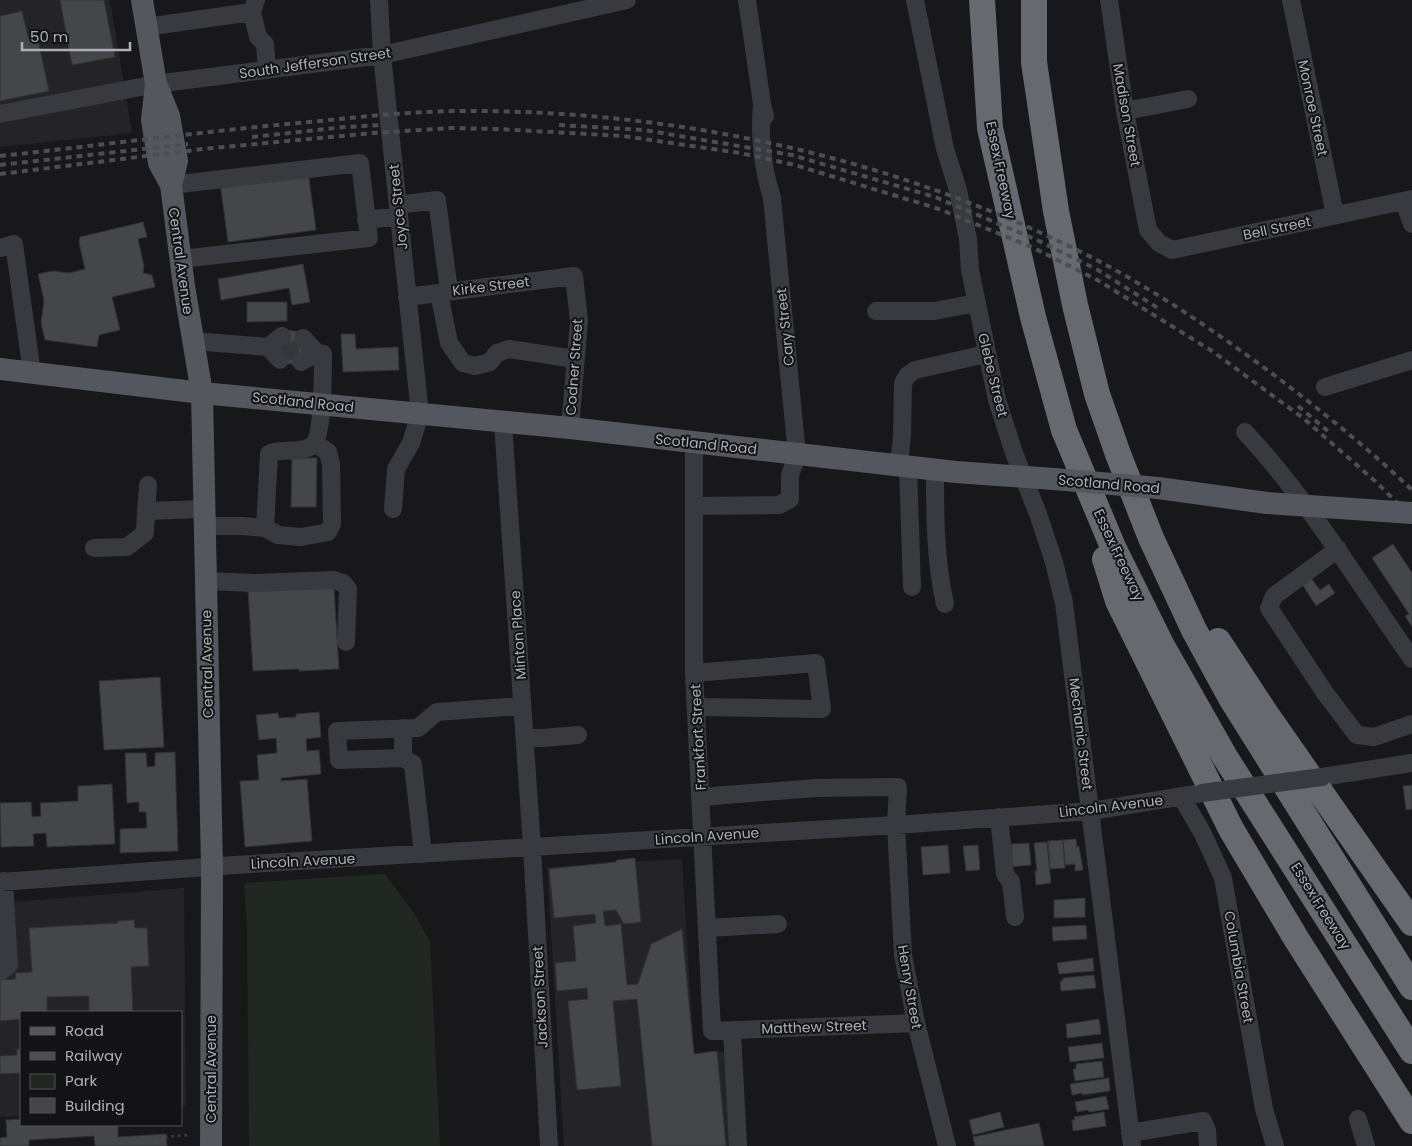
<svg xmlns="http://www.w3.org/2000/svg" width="1412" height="1146" viewBox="0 0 1412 1146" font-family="Poppins,sans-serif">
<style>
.built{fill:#242427}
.green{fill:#202821}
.building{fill:#45464a;stroke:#323236}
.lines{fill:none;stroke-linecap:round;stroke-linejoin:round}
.minor-tunnel{stroke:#35363a;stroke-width:18;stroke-dasharray:18 9;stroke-linecap:butt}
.path{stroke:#3f4146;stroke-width:2.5;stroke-dasharray:2.5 4;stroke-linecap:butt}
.minor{stroke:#393a3f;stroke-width:18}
.major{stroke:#55575e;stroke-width:22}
.highway{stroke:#66696f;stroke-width:26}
.rail{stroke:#4c4e54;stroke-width:4;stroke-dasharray:6 5;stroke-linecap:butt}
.minor-bridge{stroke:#393a3f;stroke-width:18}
.major-bridge{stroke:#55575e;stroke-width:22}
.labels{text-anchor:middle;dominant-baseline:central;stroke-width:4;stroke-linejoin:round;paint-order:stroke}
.street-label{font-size:14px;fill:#abb0b9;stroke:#131315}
</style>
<rect width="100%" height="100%" fill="#18181a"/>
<path class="built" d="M0 0H110L132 133 0 147Z
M682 859 694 1053 741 1051 747 1146H564L547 867Z
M184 888 186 1106H181V1012H21V1116L0 1117V903Z"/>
<path class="green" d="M385 874 414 913 430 942 440 1146H249L247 925 244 883Z"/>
<path class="building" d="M60 0H104L115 57 72 65Z
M22 11 28 37 37 35 49 91 0 101V16Z
M308 171 316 230 228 242 220 183Z
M143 222 147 237 138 239 144 266 143 273 152 275 155 287 112 297 120 330 99 335 97 347 45 340 41 323 44 300 38 274 53 271 69 273 85 269 79 243 80 237Z
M303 264 310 302 292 305 289 288 221 300 218 279Z
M247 302H287V321L247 322Z
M283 330 304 332 301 365 280 363Z
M341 334H355L356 349 398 347 399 370 343 372Z
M292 458H317L316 507H291Z
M1393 544 1412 573V627L1405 616 1409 614 1372 558Z
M1311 578 1320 590 1329 584 1335 593 1316 606 1302 584Z
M334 588 339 669 299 671V669L253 671 248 590Z
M160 677 164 747 104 750 99 681Z
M319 712 321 737 306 739 307 751 319 750 321 774 281 778V781L307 779 312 841 245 847 240 781 259 780 257 755 277 753 276 738 259 740 256 715 278 713 279 718 296 717V714Z
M175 752 178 851 120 853V829L147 828 146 812H139V802L127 803 125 753H146L147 767 155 766V753Z
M112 784 115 844 47 847 46 833 33 834 34 846 1 847 0 803 31 802 32 817 41 816 40 803 78 801V786Z
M1412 785V809L1406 810 1403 786Z
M1076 839 1077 847 1079 846 1083 870 1075 871V864L1065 865 1063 840Z
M1063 840 1065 868 1050 869 1048 841Z
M1047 842 1051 883 1036 885 1035 871H1037L1034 843Z
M1029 843 1031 865 1008 867 1007 856H1012L1011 844Z
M948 845 950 873 923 875 921 847Z
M978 845 980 870 966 871 963 846Z
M635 858 641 922 624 924 616 910 603 911 605 926 621 924 627 985 638 984 651 944 682 929 694 1054 717 1051 726 1146H652L637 999 613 1001 621 1086 577 1090 568 1001 588 999 587 988 557 991 555 963 576 961 573 926 596 923 595 914 554 918 549 869 616 862 617 860Z
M1085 898V917L1054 918V900Z
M134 920 135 928H147L149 966 131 967 133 1012H89V996L47 997V1012H21V1019L0 1021V980L16 979 15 973 32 972 29 928 118 923 117 921Z
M1086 925 1087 939 1053 941 1052 927Z
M1093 958 1094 971 1059 974 1057 963Z
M1094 975 1096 988 1061 991 1060 981H1063V978Z
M1099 1019 1101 1034 1067 1038 1066 1024Z
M1102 1043 1104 1058 1070 1062 1068 1047Z
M17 1049H21V1073L0 1074V1056L17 1055Z
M1102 1061 1104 1077 1075 1081 1073 1069H1076V1064Z
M1109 1078 1110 1091 1082 1095V1093L1072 1095 1070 1084Z
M1106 1096 1109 1109 1089 1112 1088 1110 1077 1112 1075 1102Z
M1000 1112 1004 1127 973 1135 969 1120Z
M1104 1112 1106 1126 1073 1131 1072 1120H1075L1074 1117Z
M21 1119V1125H118V1137L166 1134 167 1146H95L94 1136 29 1140V1146H0V1138L7 1137 6 1120Z
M1039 1123 1044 1146H975L973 1137Z"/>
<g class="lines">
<path class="minor-tunnel" d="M281 350 301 351"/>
<path class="path" d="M152 1138 187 1135"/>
<path class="minor" d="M379 0 382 55 420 414 411 443 396 469 393 509
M747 0 762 104 765 116
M915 0 945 149 958 190 968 239 970 270 997 400 1014 453 1038 514 1054 562 1064 603 1132 1146
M1109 0 1125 111 1148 230 1159 243 1172 250 1412 199
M1291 0 1335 215
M252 12 258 37 265 44 267 70
M146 27 252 12 256 0
M1125 111 1188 99
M0 114 156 84 382 55 627 0
M171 185 360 163 369 238 181 259
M1404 201 1412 224
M398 205 437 200 449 291
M366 220 399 216
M0 248 14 244 32 373
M439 293 449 343 463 363 475 366 490 362 497 353 509 349 575 359
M407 297 574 276 579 321 570 428
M876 311H934L976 303
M193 341 268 347 282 336
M268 347 280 360
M301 362 317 353
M1325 387 1412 360
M503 423 532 847 549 1146
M1245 432C1309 501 1358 582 1412 659
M694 443V673L712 1031 916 1023
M899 466 902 436 903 383 907 376 915 370 986 354
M908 467 912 587
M935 470C935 514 935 560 945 604
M148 485 146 511 204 509
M695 506 779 505 790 499V475L797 455 772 198C762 166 759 138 762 104
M205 526H243L265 528 278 535 301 537 328 532 332 524 331 464 328 452 315 443
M265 528 269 454C281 448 296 453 308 448 310 447 312 446 314 444 323 434 323 370 323 354L317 353 303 338
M94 548 127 547 145 533 146 511
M1338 549 1274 596 1269 608 1325 693 1357 735 1374 737 1412 724
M206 581 255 583 334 580 343 583 348 589 346 642
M694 673 816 663 822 709 696 707
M403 728V758L339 760 337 731 418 728 437 712 522 706
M525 738H543L578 735
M403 758 413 764 423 854
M1322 777 1412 763
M1181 796 1203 834 1223 878 1264 1109 1275 1146
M701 797 815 788 898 787 896 825 903 955 916 1023 947 1146
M999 817 1005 874 1011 882 1015 917
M0 882 235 865 896 825 1091 811 1202 793
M707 928 778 924
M0 972 9 965 4 881
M732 1031 738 1146
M1358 1119 1366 1146
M1130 1133 1203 1121 1207 1130 1208 1146"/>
<path class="major" d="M142 0 156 84 169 116 177 161 171 185
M156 84 152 120 159 163 171 185 184 286 202 393 212 867 211 1146
M0 369 202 393 570 428 956 472 1054 479
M1158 488 1267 503"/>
<path class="highway" d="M982 0 990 128 1033 317 1064 430 1113 547 1162 646 1225 757 1412 1051
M1034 0V62L1056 211 1075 305 1097 394 1118 454 1151 538 1194 630 1231 698 1412 987
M1105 559 1118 601 1231 829 1297 940 1412 1121
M1218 641 1266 714 1412 923"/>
<path class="rail" d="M559 125 644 130 792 155 935 197 1037 240 1098 270 1161 310
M252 137 345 127 382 125
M0 156C103 145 206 131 310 122 358 117 406 112 454 111 676 109 895 157 1093 258 1158 292 1219 334 1278 378 1324 413 1370 450 1412 490
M0 165 188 144
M0 174 203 149 373 133 452 128 498 129 623 136 740 153 795 165 939 209 1034 248 1099 281 1212 351 1303 418 1376 482 1412 517
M1298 406 1329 432"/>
<path class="minor-bridge" d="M1202 793 1322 777"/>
<path class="major-bridge" d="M1054 479 1158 488
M1267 503 1412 513"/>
</g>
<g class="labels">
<g class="street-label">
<text transform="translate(315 63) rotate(-8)">South Jefferson Street</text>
<text transform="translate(1313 108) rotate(78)">Monroe Street</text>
<text transform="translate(1127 115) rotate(80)">Madison Street</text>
<text transform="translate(1001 170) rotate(78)">Essex Freeway</text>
<text transform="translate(398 207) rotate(-96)">Joyce Street</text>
<text transform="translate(1277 228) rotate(-12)">Bell Street</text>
<text transform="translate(181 261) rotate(82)">Central Avenue</text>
<text transform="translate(491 286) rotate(-7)">Kirke Street</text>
<text transform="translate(785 327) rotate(-96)">Cary Street</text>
<text transform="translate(574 367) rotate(-86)">Codner Street</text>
<text transform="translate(993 375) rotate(76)">Glebe Street</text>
<text transform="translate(303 402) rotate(6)">Scotland Road</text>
<text transform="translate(706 444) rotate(6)">Scotland Road</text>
<text transform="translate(1109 484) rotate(5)">Scotland Road</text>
<text transform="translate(1119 555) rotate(65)">Essex Freeway</text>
<text transform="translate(518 635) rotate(-94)">Minton Place</text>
<text transform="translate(207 664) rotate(-91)">Central Avenue</text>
<text transform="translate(1081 734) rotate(83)">Mechanic Street</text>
<text transform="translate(698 737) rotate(-93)">Frankfort Street</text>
<text transform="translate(1111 806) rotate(-7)">Lincoln Avenue</text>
<text transform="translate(707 836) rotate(-4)">Lincoln Avenue</text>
<text transform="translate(303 861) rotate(-3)">Lincoln Avenue</text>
<text transform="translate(1321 906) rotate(58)">Essex Freeway</text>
<text transform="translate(1239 967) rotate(80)">Columbia Street</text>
<text transform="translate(910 987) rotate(80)">Henry Street</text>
<text transform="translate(540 997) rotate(-93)">Jackson Street</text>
<text transform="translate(814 1027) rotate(-2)">Matthew Street</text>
<text transform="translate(211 1069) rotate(-90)">Central Avenue</text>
</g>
</g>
<rect x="20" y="1011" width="162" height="115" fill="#131315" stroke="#505257"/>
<rect x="30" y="1027" width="25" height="8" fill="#55575e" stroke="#505257"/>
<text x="65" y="1036" font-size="15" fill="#abb0b9">Road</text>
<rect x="30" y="1052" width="25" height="8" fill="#4c4e54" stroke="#505257"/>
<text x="65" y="1061" font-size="15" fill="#abb0b9">Railway</text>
<rect x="30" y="1074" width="25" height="15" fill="#202821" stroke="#505257"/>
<text x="65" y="1086" font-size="15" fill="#abb0b9">Park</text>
<rect x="30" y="1098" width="25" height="15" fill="#45464a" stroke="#505257"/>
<text x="65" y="1111" font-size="15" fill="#abb0b9">Building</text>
<path d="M22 42v8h108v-8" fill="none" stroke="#abb0b9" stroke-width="2.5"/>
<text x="30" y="42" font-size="15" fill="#abb0b9" stroke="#131315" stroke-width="4" paint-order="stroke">50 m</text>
</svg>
